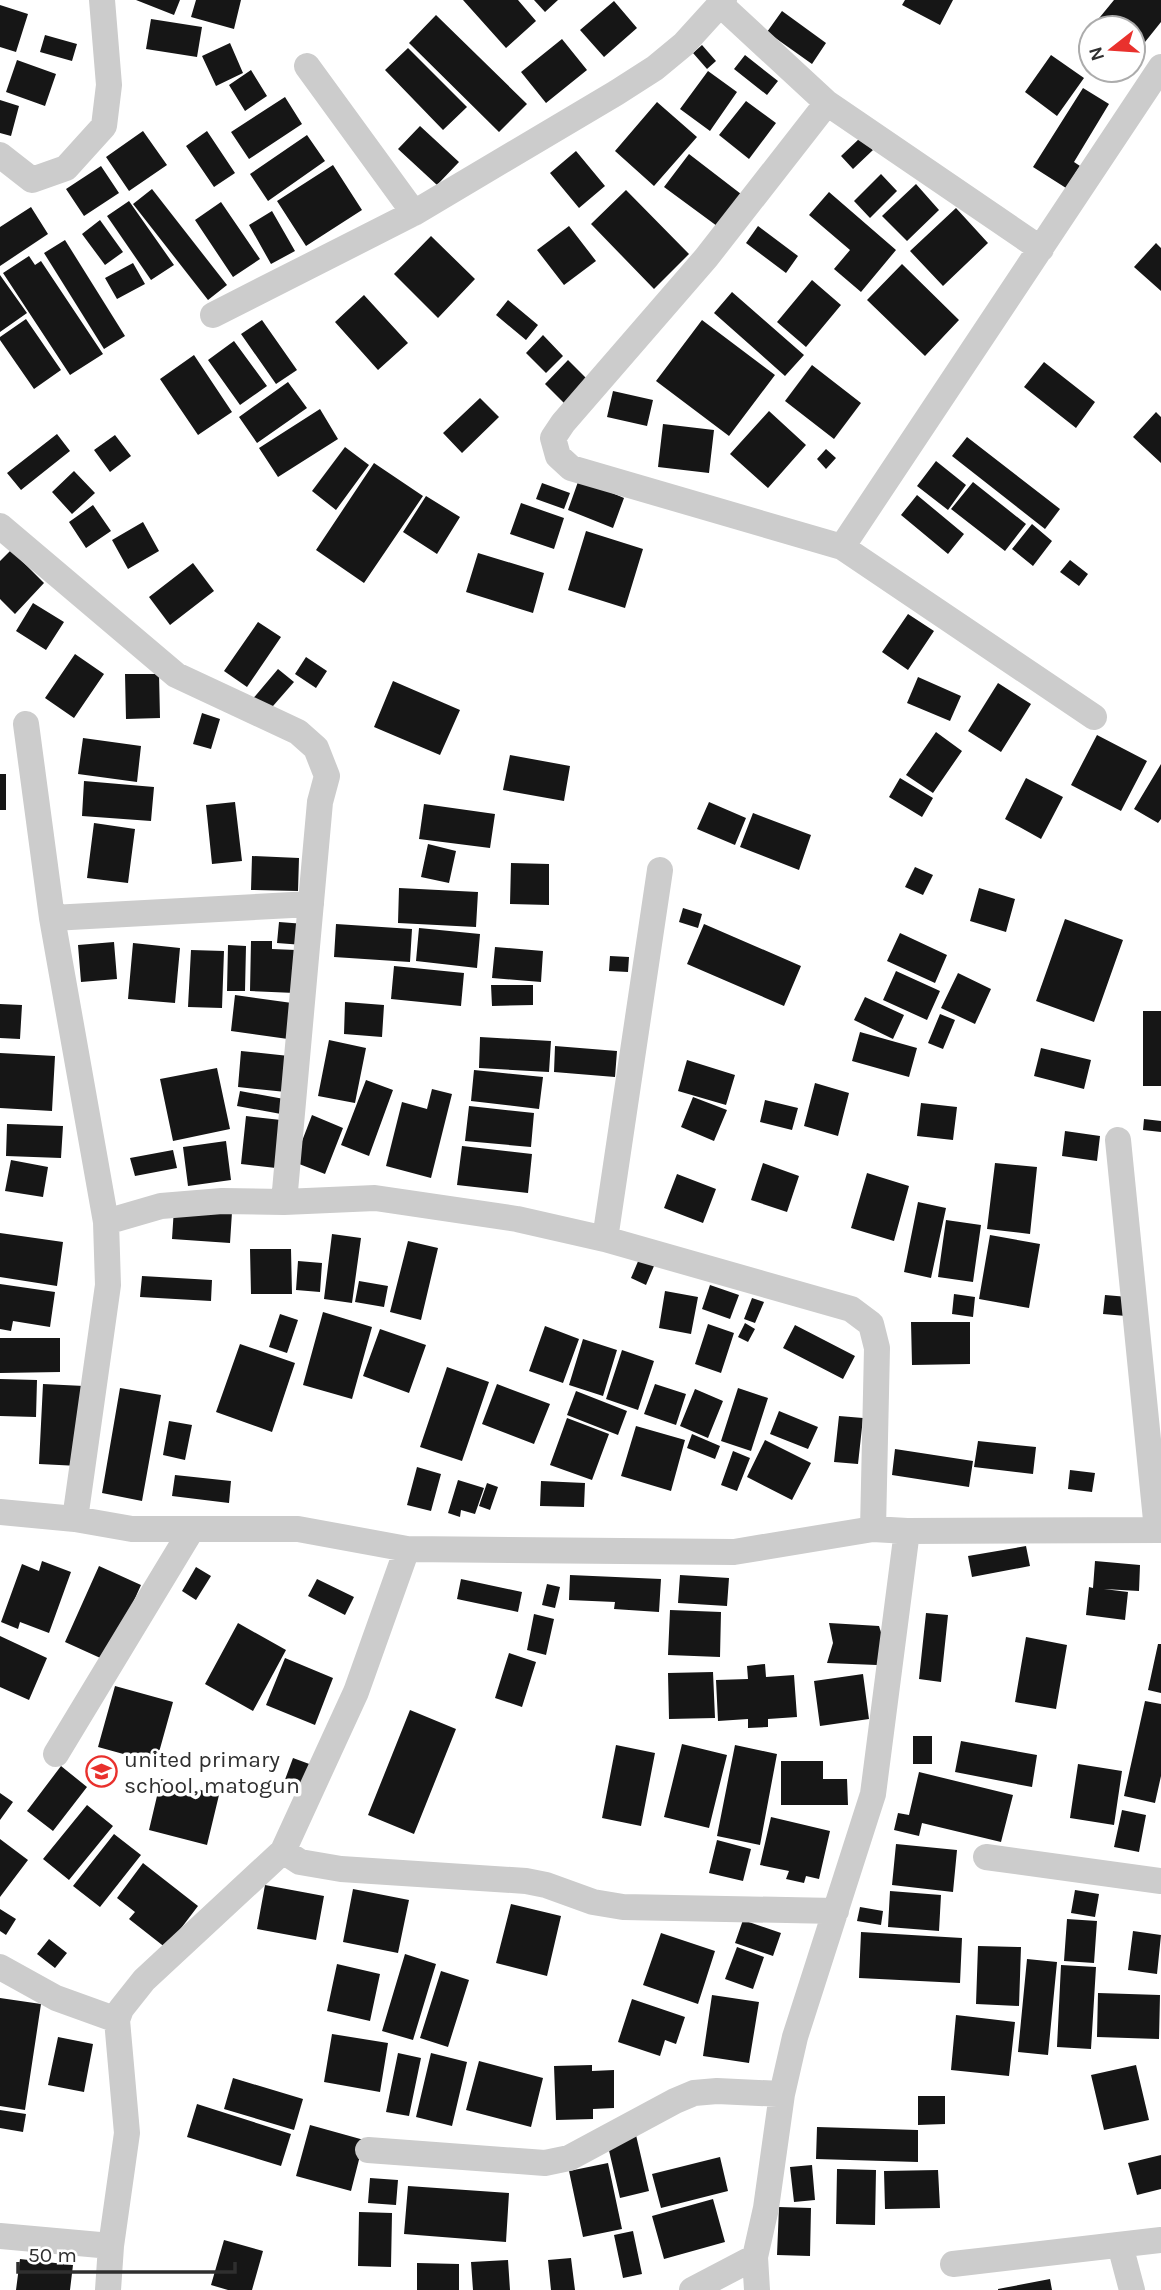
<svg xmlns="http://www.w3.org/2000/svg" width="1161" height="2290" viewBox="0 0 1161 2290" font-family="Karla,sans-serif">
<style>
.building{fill:#161616}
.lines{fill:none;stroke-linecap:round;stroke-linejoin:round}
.street{stroke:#ccc;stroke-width:26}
.labels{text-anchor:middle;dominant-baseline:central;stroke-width:7;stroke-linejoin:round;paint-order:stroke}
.poi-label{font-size:23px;fill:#2f2f2f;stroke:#fff;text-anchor:start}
</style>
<rect width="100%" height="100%" fill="#fff"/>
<path class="building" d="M136 0H180L174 15Z
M196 0H241L234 29 191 17Z
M463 0H518L536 21 506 48Z
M534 0H558L545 12Z
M905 0H953L940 25 902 5Z
M1114 0H1161V22L1133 57V28H1091Z
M614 1 637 28 604 57 580 30Z
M0 5 28 14 16 52 0 47Z
M782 11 826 43 812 64 767 32Z
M436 15 527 104 499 132 409 43Z
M151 19 202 27 197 57 146 49Z
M1091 28V53L1079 43Z
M45 35 77 44 72 61 40 52Z
M562 39 587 70 546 103 521 72Z
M230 43 243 73 216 86 202 56Z
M702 45 716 61 707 69 693 53Z
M408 48 467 107 443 130 385 70Z
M745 55 778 81 767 95 734 69Z
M1051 55 1084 78 1057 116 1025 92Z
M17 60 56 74 45 106 6 92Z
M251 70 267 96 245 111 229 85Z
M708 71 737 92 710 131 680 109Z
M1083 88 1109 104 1074 162 1080 166 1066 188 1033 167Z
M285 97 302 124 249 159 231 132Z
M0 100 19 106 11 136 0 133Z
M746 101 776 123 749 159 719 135Z
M657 102 697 137 654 186 615 151Z
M420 126 459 162 437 185 398 149Z
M143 131 167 165 129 191 106 157Z
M207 131 235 173 214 187 186 146Z
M307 135 325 161 268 201 250 174Z
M860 138 873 150 853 169 841 156Z
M576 151 605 186 579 208 550 173Z
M689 154 741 194 717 226 664 187Z
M333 165 362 210 306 246 277 201Z
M101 166 119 193 84 216 66 189Z
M881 174 897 191 870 218 854 201Z
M916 184 939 210 907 241 882 216Z
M152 189 227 285 208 300 133 204Z
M626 190 689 254 654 289 591 224Z
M829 192 896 250 861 292 834 269 850 250 809 215Z
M129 201 174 265 151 280 107 216Z
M221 202 260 259 233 277 195 220Z
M31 207 48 234 0 266V227Z
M956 208 988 243 943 286 910 251Z
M272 211 295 251 271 264 249 225Z
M100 220 123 252 105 265 82 234Z
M569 226 596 261 564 285 537 250Z
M758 226 798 256 786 273 746 243Z
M431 236 475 279 438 318 394 274Z
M65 240 125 336 104 349 44 253Z
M1156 243 1161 248V291L1134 267Z
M29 256 35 265 41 261 103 354 70 375 3 273Z
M133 263 145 284 117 299 105 278Z
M902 264 959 320 925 356 867 300Z
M0 275 27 313 0 332Z
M812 280 841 305 806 347 777 322Z
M732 292 804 355 785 376 714 313Z
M364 295 408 343 378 370 335 322Z
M508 300 538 325 526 340 496 315Z
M26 319 61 370 34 389 0 340V337Z
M262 320 297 370 276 384 241 334Z
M702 320 775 375 729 436 656 381Z
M543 335 563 356 546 373 526 353Z
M234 341 267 386 240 405 208 360Z
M194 355 232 412 198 435 160 379Z
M568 360 590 382 567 406 545 384Z
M1044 362 1095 402 1076 428 1024 387Z
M812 365 861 403 834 439 785 401Z
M288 382 307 408 257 443 239 417Z
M613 391 653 400 647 426 607 417Z
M480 398 499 417 462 453 443 433Z
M320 409 338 439 278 477 259 448Z
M769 411 806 445 768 488 730 454Z
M1156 412 1161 417V463L1133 437Z
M663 424 714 430 709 473 658 467Z
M57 434 70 451 21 490 7 473Z
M115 435 131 456 110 472 94 450Z
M967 437 1060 509 1045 529 952 456Z
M345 447 369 465 336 510 312 491Z
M826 449 836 458 826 469 817 459Z
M936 461 966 485 948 510 917 486Z
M374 463 423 496 364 583 316 550Z
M74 471 95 493 72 514 52 492Z
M579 479 624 498 613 528 568 510Z
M973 482 1026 524 1005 551 951 509Z
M542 483 570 493 564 509 536 499Z
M917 495 964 534 948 554 901 515Z
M426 496 460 517 437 554 403 532Z
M521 503 564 518 554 549 510 534Z
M93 505 111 531 86 548 69 522Z
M143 522 159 551 128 569 112 540Z
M1032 524 1052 541 1033 566 1012 549Z
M586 531 643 549 625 608 568 590Z
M11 550 44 583 15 614 0 599V561Z
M478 553 544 573 533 613 466 592Z
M1070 560 1088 574 1079 586 1060 572Z
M193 563 214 591 170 625 149 597Z
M33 603 64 622 46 650 16 631Z
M908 614 934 631 908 670 882 652Z
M258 622 281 637 247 687 224 671Z
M75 654 104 674 74 718 45 698Z
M306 657 327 671 316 688 295 674Z
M278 669 294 682 266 714 251 701Z
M125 674H159L160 718 126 719Z
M918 677 961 696 950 721 907 703Z
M393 681 460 710 440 755 374 727Z
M998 683 1031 704 1001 752 968 731Z
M202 713 220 719 211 749 193 744Z
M936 732 962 751 933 793 906 775Z
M1097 735 1147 761 1121 811 1071 785Z
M83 738 141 746 137 782 78 774Z
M510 755 570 766 564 801 503 790Z
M1161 764V819L1158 823 1134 809Z
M0 774H6V810H0Z
M900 778 933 798 922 817 889 797Z
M1026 778 1063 797 1041 839 1005 819Z
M84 781 154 787 151 821 82 816Z
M235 802 242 861 212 864 206 805Z
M709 802 746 818 735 845 697 829Z
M424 804 495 814 490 848 419 839Z
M753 813 811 835 799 870 740 847Z
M94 823 135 829 128 883 87 878Z
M428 844 456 851 449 883 421 877Z
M252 856 299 858 298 891 251 890Z
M511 863 549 864V905L510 904Z
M915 867 933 875 923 895 905 887Z
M399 888 478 892 476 927 398 923Z
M979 888 1015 899 1006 932 970 921Z
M683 908 702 914 698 928 679 922Z
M1065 919 1123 940 1094 1022 1036 1001Z
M279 922 305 924 303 945 277 943Z
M336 924 412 929 410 962 334 957Z
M704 924 801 966 784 1006 687 964Z
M419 928 480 934 477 968 416 961Z
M900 933 947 955 935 983 887 961Z
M251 941H272V949L296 950 295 993 250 991Z
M114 942 117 979 81 982 78 945Z
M133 943 180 948 175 1003 128 999Z
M228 945 246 946 245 991H227Z
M495 947 543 951 541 982 492 978Z
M191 950 224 951 222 1008 188 1007Z
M610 956 629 957 628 972 609 971Z
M394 966 464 973 461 1006 391 999Z
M896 971 940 991 927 1020 883 1000Z
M958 973 991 989 975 1024 941 1008Z
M491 985H533V1005L492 1006Z
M235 995 292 1003 288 1039 231 1031Z
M865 997 904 1015 893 1039 854 1020Z
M345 1002 384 1005 382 1037 344 1034Z
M0 1004 22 1005 20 1039 0 1038Z
M1143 1011H1161V1086H1143Z
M940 1014 955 1020 943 1049 928 1043Z
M860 1032 917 1048 909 1077 852 1061Z
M480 1037 551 1041 549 1072 479 1068Z
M329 1040 366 1048 355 1103 318 1096Z
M555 1046 617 1051 615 1077 554 1072Z
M1041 1048 1091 1060 1084 1089 1034 1076Z
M241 1051 289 1056 286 1092 238 1087Z
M0 1053 55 1056 52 1111 0 1108Z
M687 1060 735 1075 726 1105 678 1091Z
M217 1068 230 1129 173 1141 160 1079Z
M474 1070 543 1077 539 1109 471 1101Z
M366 1080 393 1090 369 1156 341 1145Z
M815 1083 849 1093 838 1136 804 1126Z
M432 1089 452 1094 431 1178 386 1166 402 1102 427 1109Z
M240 1091 284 1099 281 1114 237 1106Z
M693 1097 727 1110 714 1141 681 1127Z
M765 1100 798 1108 792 1130 760 1122Z
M921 1103 957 1107 953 1140 917 1136Z
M469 1106 534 1113 531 1147 465 1141Z
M312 1115 343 1128 325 1174 294 1162Z
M246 1116 281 1120 276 1168 241 1164Z
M1144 1119 1161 1121V1132L1143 1130Z
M7 1124 63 1126 61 1158 6 1156Z
M1065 1131 1100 1136 1097 1161 1062 1156Z
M226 1141 231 1180 188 1186 183 1147Z
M462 1146 532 1154 528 1193 457 1185Z
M173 1150 177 1168 135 1176 130 1158Z
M11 1160 48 1167 43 1197 5 1191Z
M763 1163 799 1176 787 1212 751 1200Z
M995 1163 1037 1167 1030 1234 987 1229Z
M867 1173 909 1186 894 1241 851 1228Z
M677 1174 716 1189 703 1223 664 1208Z
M918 1202 946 1208 931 1278 904 1272Z
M174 1208 232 1212 230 1243 172 1239Z
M946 1220 981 1225 973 1282 938 1277Z
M0 1233 63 1242 57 1286 0 1277Z
M332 1234 361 1238 352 1303 324 1299Z
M990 1235 1040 1244 1029 1308 979 1299Z
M408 1241 438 1248 421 1320 390 1312Z
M250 1249H291L292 1294H251Z
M639 1259 654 1266 646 1285 631 1278Z
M298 1261 322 1263 320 1292 296 1290Z
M142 1276 212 1280 211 1301 140 1297Z
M359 1281 388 1286 384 1307 355 1302Z
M0 1284 55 1292 50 1327 13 1321 11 1331 0 1329Z
M710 1285 739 1295 730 1319 702 1309Z
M665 1291 698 1297 691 1334 659 1328Z
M954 1294 975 1297 973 1317 952 1314Z
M1105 1295 1128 1297 1126 1316 1103 1314Z
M752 1298 764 1302 755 1323 744 1319Z
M323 1312 372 1327 352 1399 303 1385Z
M280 1314 298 1320 287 1353 269 1347Z
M911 1322H970V1364L912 1365Z
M745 1323 755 1329 748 1342 738 1337Z
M708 1324 734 1333 721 1373 695 1364Z
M795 1325 855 1356 843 1379 783 1348Z
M545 1326 579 1339 563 1383 529 1371Z
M380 1329 426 1345 409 1393 363 1376Z
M0 1338H60V1372L0 1373Z
M583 1339 617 1350 603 1396 569 1385Z
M240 1344 295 1363 272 1432 216 1412Z
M622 1350 654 1361 638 1410 606 1399Z
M447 1367 489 1382 462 1461 420 1447Z
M0 1379 37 1380 36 1417 0 1416Z
M43 1384 84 1386 79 1466 39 1464Z
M497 1384 550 1404 534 1444 482 1424Z
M655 1384 686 1394 676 1425 644 1414Z
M120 1388 161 1395 142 1501 102 1493Z
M738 1388 768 1398 751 1451 721 1441Z
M695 1389 723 1401 708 1438 680 1426Z
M576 1391 627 1411 618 1435 567 1415Z
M779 1411 818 1427 808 1449 770 1434Z
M839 1416 863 1418 858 1464 834 1462Z
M567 1418 609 1434 592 1480 550 1465Z
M169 1421 192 1425 185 1460 163 1455Z
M636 1426 685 1440 671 1491 621 1476Z
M692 1434 720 1446 715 1459 687 1448Z
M765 1440 811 1463 792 1500 747 1477Z
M978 1441 1036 1447 1033 1474 974 1467Z
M895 1449 973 1461 969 1487 892 1475Z
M733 1451 750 1458 737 1491 721 1485Z
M417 1467 441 1474 431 1511 407 1505Z
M1070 1470 1095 1473 1092 1492 1068 1489Z
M175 1475 231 1481 229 1503 172 1496Z
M458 1480 484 1488 475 1514 461 1510 460 1517 448 1513Z
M541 1481 585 1483 584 1507 540 1506Z
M487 1483 498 1487 490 1510 479 1506Z
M1026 1546 1030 1566 972 1577 968 1556Z
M42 1561 71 1572 49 1633 20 1622 18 1629 1 1622 22 1564 39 1571Z
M1095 1561 1140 1565 1139 1591 1104 1589 1128 1592 1125 1620 1086 1615 1089 1587 1093 1588Z
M99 1566 141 1585 107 1661 65 1642Z
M196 1567 211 1576 196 1600 182 1591Z
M570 1575 661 1579 659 1612 614 1609 615 1602 569 1600Z
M680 1575 729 1578 727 1606 678 1603Z
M317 1579 354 1597 345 1615 308 1596Z
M461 1579 522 1592 518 1612 457 1599Z
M547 1584 560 1587 555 1608 542 1605Z
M670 1610 721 1612 720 1657 668 1655Z
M926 1613 948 1615 941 1682 919 1679Z
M534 1614 554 1619 546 1655 527 1650Z
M238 1623 286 1650 253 1711 205 1684Z
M829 1623 879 1626 885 1645 877 1665 827 1663 833 1643Z
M0 1636 47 1658 29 1700 0 1687Z
M1026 1637 1067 1645 1056 1709 1015 1702Z
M1158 1644H1161V1693L1148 1690Z
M509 1653 536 1662 522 1707 495 1698Z
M285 1658 333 1678 315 1725 266 1705Z
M765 1664 766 1677 794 1675 797 1717 768 1719V1727L748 1728V1719L718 1721 716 1680 748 1679 747 1666Z
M713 1672 715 1718 669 1719 668 1673Z
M863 1674 869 1719 820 1726 814 1681Z
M115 1686 173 1702 156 1763 98 1747Z
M1145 1701 1161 1704V1776L1155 1803 1124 1796Z
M410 1710 456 1729 414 1834 368 1815Z
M913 1736H932V1764H913Z
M961 1741 1037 1755 1032 1787 955 1772Z
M682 1744 727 1755 709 1828 664 1817Z
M616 1745 655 1753 641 1826 602 1818Z
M735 1745 777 1754 760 1845 717 1836Z
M293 1758 312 1765 303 1792 283 1785Z
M781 1761H823V1779H847L848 1805H781Z
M1078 1764 1122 1771 1114 1825 1070 1818Z
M61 1766 87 1787 53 1831 27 1811Z
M919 1772 1013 1795 1001 1842 922 1823 919 1836 894 1830 898 1813 909 1815Z
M161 1779 219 1795 207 1845 149 1830Z
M0 1793 13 1802 0 1820Z
M87 1805 113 1826 69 1880 43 1859Z
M1122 1810 1146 1815 1139 1852 1114 1847Z
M771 1817 830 1831 819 1879 806 1876 804 1883 786 1879 789 1871 760 1865Z
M114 1834 141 1855 100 1907 73 1886Z
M0 1839 28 1860 0 1897Z
M717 1840 751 1849 743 1881 709 1873Z
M896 1844 957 1850 953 1892 892 1885Z
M143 1863 198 1906 166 1948 129 1919 135 1912 117 1898Z
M265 1885 324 1896 316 1940 257 1929Z
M353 1889 409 1900 398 1953 343 1942Z
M1075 1890 1099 1894 1095 1917 1071 1913Z
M890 1891 941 1895 939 1931 888 1927Z
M511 1904 561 1916 547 1976 496 1963Z
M860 1907 883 1911 881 1925 857 1921Z
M0 1909 16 1919 6 1935 0 1931Z
M1067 1919 1097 1921 1094 1963 1064 1961Z
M743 1920 781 1933 773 1956 735 1943Z
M1133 1931 1161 1935 1157 1974 1128 1970Z
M861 1932 962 1938 960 1983 859 1978Z
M661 1933 715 1951 698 2004 643 1985Z
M49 1939 67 1953 55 1968 37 1954Z
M978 1946 1021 1947 1019 2006 976 2004Z
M737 1947 764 1957 753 1989 725 1979Z
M405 1954 436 1964 413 2040 382 2031Z
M1027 1959 1057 1962 1048 2055 1018 2052Z
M337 1964 380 1974 370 2021 327 2011Z
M1061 1965 1096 1967 1091 2049 1057 2047Z
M441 1971 469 1980 448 2047 420 2038Z
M1098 1993 1160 1995 1159 2039 1097 2037Z
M712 1995 759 2002 749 2063 703 2056Z
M0 1998 41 2004 25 2110 0 2106Z
M632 1999 685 2017 676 2044 665 2040 660 2056 618 2042Z
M956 2015 1015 2022 1009 2076 951 2070Z
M332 2034 388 2043 380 2092 324 2082Z
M58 2037 93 2044 84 2092 48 2085Z
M398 2053 421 2058 409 2116 386 2112Z
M431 2053 467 2062 452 2126 416 2117Z
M479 2061 543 2078 531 2127 466 2110Z
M592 2065V2071L614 2070V2108L593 2109V2119L556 2120 554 2066Z
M1136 2065 1149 2120 1104 2130 1091 2075Z
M233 2078 303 2099 294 2130 224 2109Z
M918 2096H945V2124L918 2125Z
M197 2104 291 2134 281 2166 187 2137Z
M0 2110 26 2114 23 2132 0 2128Z
M310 2125 364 2140 351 2191 296 2176Z
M817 2127 918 2130V2162L816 2159Z
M636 2135 649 2191 620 2198 607 2142Z
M1161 2155V2189L1137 2195 1128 2163Z
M720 2157 728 2191 661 2208 652 2174Z
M608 2163 622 2229 583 2237 569 2171Z
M812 2165 815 2200 794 2202 790 2167Z
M837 2169 876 2170 875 2225 836 2224Z
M938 2170 940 2208 885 2209 884 2171Z
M370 2178 398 2180 396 2205 368 2203Z
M408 2186 509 2193 506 2242 404 2234Z
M713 2199 725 2242 664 2259 652 2216Z
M779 2207 811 2208 810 2256 777 2255Z
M359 2212 392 2213 391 2267 358 2266Z
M633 2231 642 2274 623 2278 614 2235Z
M224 2240 263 2251 252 2290H228L211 2285Z
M571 2258 575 2290H551L548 2260Z
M20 2259 73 2265 70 2290H16Z
M508 2260 510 2290H473L471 2262Z
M417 2263 459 2264V2290H417Z
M1050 2279 1052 2290H998V2289Z"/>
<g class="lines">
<path class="street" d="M721 5 827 103 1041 249
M307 66 414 213
M827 103 706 258 563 423 553 438 558 456 571 468 842 547 1094 717
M0 155 32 180 66 168 104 126 109 85 102 0
M213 315 414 213 616 93 655 68 684 44 724 0
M0 526 176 675 298 732 316 748 327 776 320 802 284 1202
M842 547 1161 67
M26 724 52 918 106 1222 108 1285 75 1519
M52 918 311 904
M1118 1140 1157 1530
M106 1222 161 1206 222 1201 284 1202 375 1198 517 1219 605 1239 851 1309 871 1324 877 1348 873 1529
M605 1239 660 870
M0 1512 75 1519 132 1529H298L407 1549 734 1552 873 1529 907 1531 1161 1530
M56 1754 192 1529
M283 1851 300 1862 341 1869 526 1881 546 1885 593 1902 623 1907 836 1911
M986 1857 1161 1881
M0 1967 56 1998 117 2020
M368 2150 545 2163 569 2158 675 2101 694 2093 717 2091 782 2094
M0 2236 111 2246
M1120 2245 1132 2290
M953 2264 1161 2240
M108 2290 111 2246 127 2133 117 2020 121 2009 144 1980 283 1851 356 1692 407 1549
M692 2290 755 2257
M757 2290 755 2257 766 2208 782 2094 795 2037 873 1794 907 1531"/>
</g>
<defs>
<symbol id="school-ring" viewBox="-11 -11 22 22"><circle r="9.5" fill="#fff" stroke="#e9312d" stroke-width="1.5"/><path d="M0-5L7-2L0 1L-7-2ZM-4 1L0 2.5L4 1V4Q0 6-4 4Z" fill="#e9312d"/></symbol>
</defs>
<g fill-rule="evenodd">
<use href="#school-ring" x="84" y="1754" width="35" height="35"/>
</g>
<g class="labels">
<g class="poi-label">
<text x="124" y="1759">united primary<tspan x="124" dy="26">school, matogun</tspan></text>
</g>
</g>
<g transform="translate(1112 49) rotate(253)"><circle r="33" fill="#ffffff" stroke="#acacac" stroke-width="2"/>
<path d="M0-5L12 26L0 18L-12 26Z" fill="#e9312d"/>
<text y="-10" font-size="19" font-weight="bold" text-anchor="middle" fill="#2f2f2f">N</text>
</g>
<path d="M18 2262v10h217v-10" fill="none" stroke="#2f2f2f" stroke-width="3.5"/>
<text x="28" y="2262" font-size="21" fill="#2f2f2f" stroke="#ffffff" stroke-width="5" paint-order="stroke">50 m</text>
</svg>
